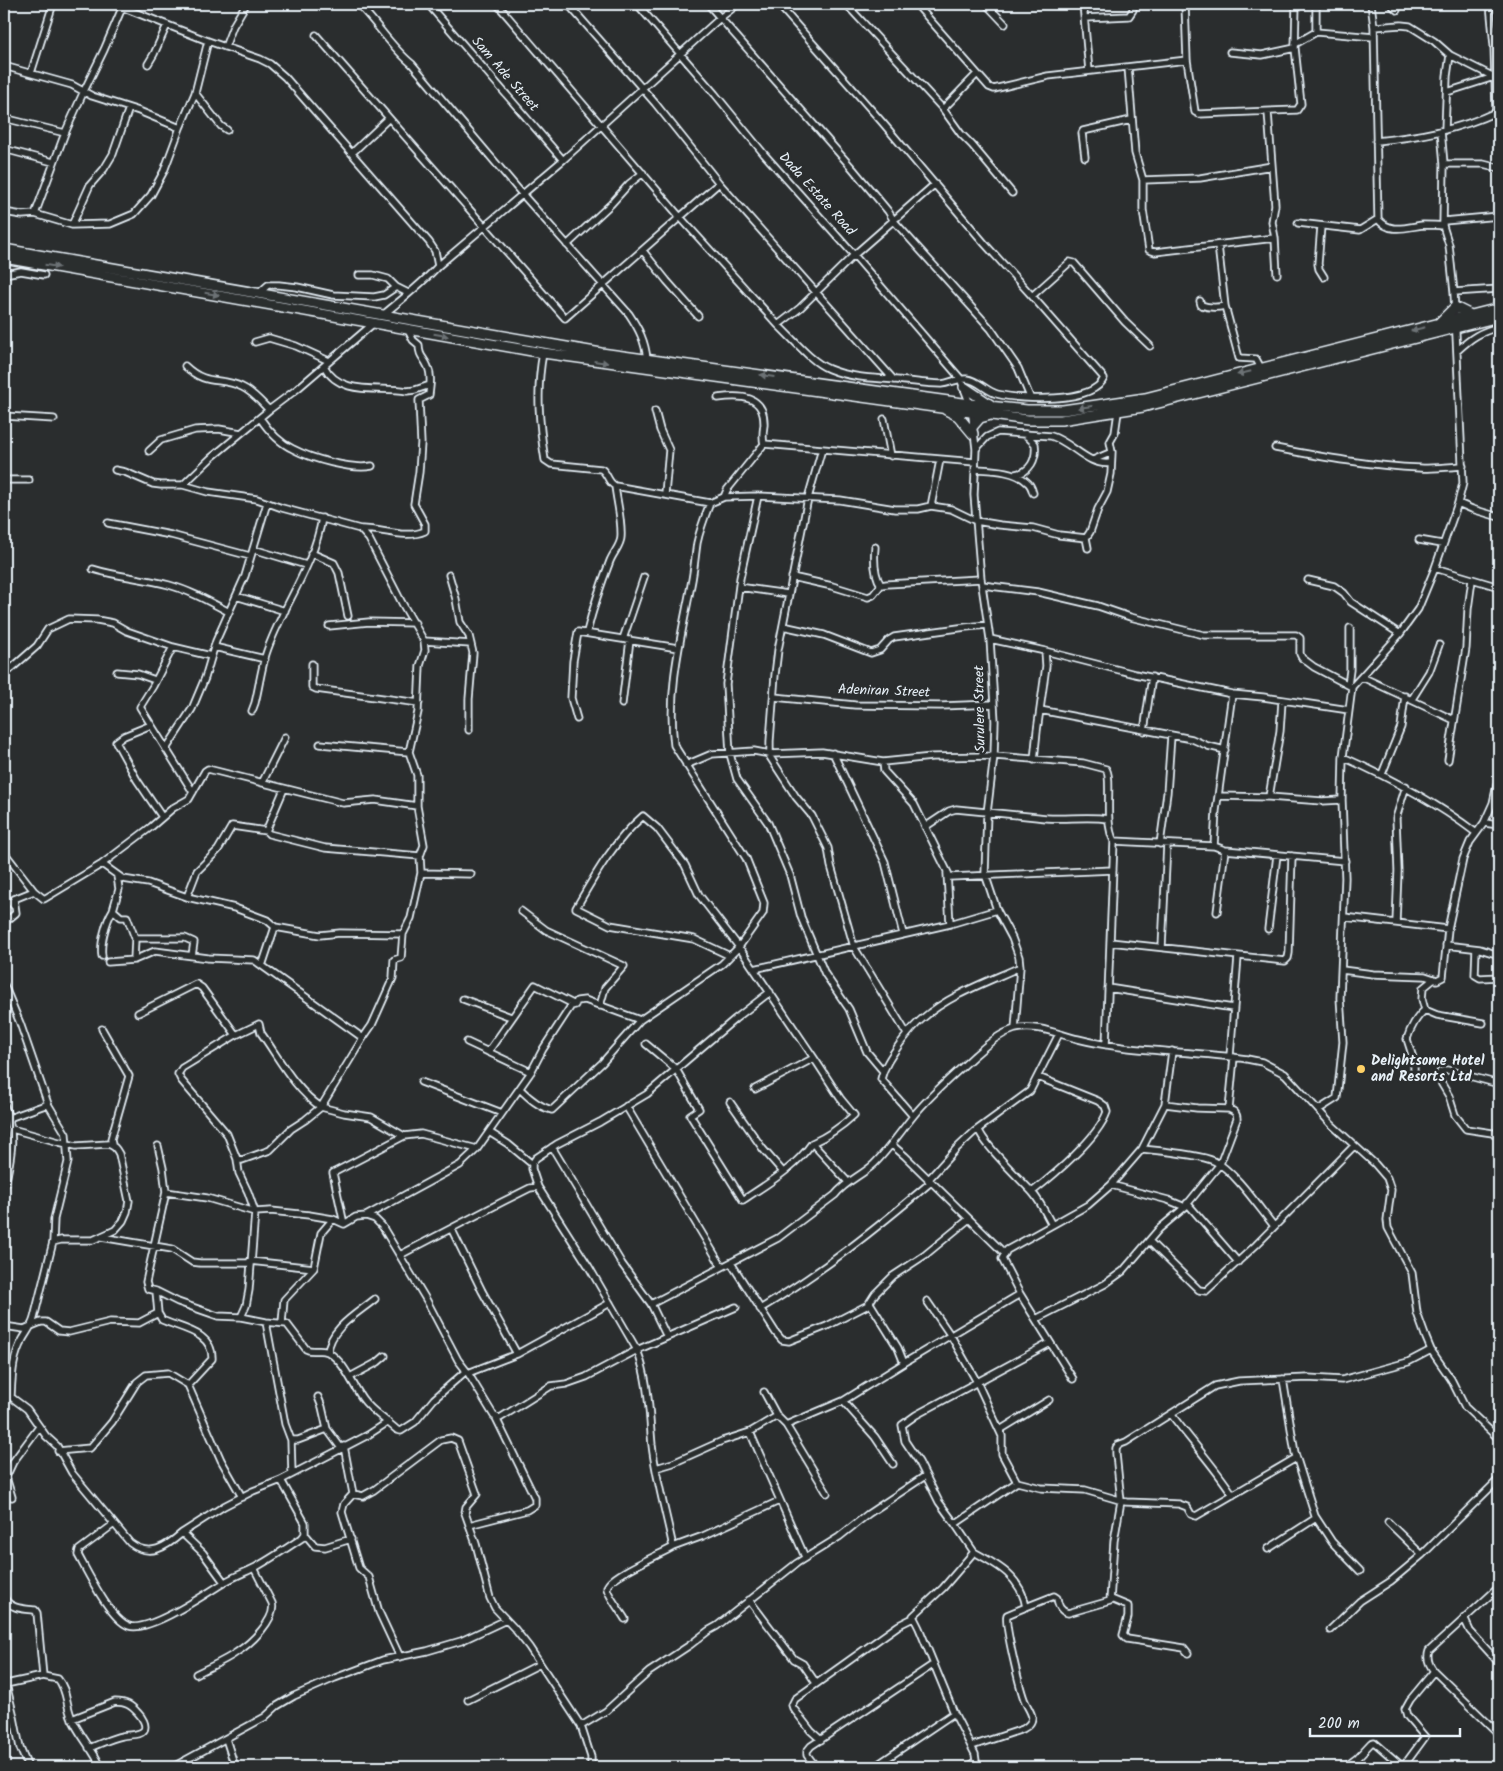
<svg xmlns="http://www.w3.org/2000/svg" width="1503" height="1771" viewBox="0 0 1503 1771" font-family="Kalam,sans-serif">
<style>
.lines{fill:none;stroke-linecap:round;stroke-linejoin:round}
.minor-casing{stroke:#e8f1f8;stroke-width:9}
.trunk-casing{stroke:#e8f1f8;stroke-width:12}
.minor{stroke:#2a2d2e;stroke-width:5.5}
.trunk{stroke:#2a2d2e;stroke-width:9}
.oneway{fill:#6c7275}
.poi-dot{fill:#ffd166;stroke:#2a2d2e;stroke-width:2}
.labels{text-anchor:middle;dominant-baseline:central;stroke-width:5;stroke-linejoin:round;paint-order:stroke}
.street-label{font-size:14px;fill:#e8f1f8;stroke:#2a2d2e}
.poi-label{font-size:14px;font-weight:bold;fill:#e8f1f8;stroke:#2a2d2e;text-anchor:start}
</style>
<rect width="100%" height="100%" fill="#2a2d2e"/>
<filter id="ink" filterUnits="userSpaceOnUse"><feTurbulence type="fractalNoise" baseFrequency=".02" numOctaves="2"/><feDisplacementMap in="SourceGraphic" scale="10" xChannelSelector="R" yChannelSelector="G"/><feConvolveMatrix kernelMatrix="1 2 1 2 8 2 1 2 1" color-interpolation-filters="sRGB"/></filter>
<g filter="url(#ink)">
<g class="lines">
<defs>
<path id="minor" d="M114 4 208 41 260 59 270 64 285 77 429 242 435 251 438 266
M358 4C377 23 391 47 412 64L523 195 629 314C639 329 645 341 647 359
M428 4 563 160
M497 4 680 217 778 325 800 308 854 255 935 184
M568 4 655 103 719 183 894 380
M637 4 715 94 764 154 854 255 960 378 971 407 976 449 974 495 981 579 990 639 995 721 994 756 987 813 985 874 997 910 1012 938 1019 957 1020 967 1015 1029
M708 4 853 169 888 211 894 221 991 329 1018 368 1030 397
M846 4 943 109 961 134 972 145 1012 193
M916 4 989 87 994 89 1048 76 1187 60
M986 4 1005 24
M1083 4 1089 71
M1185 4 1187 60 1195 112 1199 114 1297 110 1301 104 1295 48 1296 4
M1316 4V32
M1371 4 1374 27 1378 219C1389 234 1407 227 1423 225 1430 225 1436 225 1443 226
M1391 4 1397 10
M1085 18 1129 16 1133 10V4
M1374 27 1401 25 1410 26 1434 41 1450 55 1494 77
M316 35 565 318 719 183
M1295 44 1316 32 1374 37
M225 47 233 26 246 4
M1230 52 1262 55 1295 48
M148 64 154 54 167 25
M4 66 72 85 92 96 139 111 180 128
M1128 67 1135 153 1143 180V210L1149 250 1155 252 1275 238
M31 73 53 4
M1447 92 1494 77
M195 93 221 126 227 130
M943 109 977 74
M1268 112 1275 205 1272 222 1275 238 1277 274
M4 118 65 133
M1445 130 1447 76 1450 55
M1376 141C1417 137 1458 130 1496 112L1494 46 1490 4
M4 149 53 162
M352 153 389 118
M1085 157 1082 133 1083 131 1131 120
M1444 164H1483L1499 168
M1143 180 1200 178 1272 166
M4 212 22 215 35 214 72 225 110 224 134 214 151 195 164 171 180 128 195 93 208 41
M35 214 65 133 84 91 104 50 122 8
M1444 221 1499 216
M1298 223 1360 230 1378 219
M72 225 90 185 104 169 113 154 129 108
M1321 226 1318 264 1319 269 1324 277
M567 245 611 204 629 184 643 173
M1218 245 1225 306 1239 358 1256 359 1261 368
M643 251 667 281 698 316
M4 274 21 271 44 275
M359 275H373L388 279 396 287 408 293
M1454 292 1499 289
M259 293 268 285H279L297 287 333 295 374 297 384 295 396 287
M1032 296 1070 262 1074 263 1125 322 1150 346
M1200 301 1201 305C1209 308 1216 308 1225 306
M383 315C402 299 422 284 438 266L563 160 720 18 738 4
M778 325C792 338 811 362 829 369 851 378 873 378 896 380 911 381 926 384 941 384 951 383 957 378 967 379 978 380 986 391 997 394 1020 400 1093 404 1104 378L1032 296 985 244 882 122 778 4
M255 342 269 338 296 346 329 361
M1457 351C1472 337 1480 332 1499 327
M543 353C536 389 539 424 545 460L551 464 601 469C608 473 607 482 615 486L710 503 724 497 758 496 840 500 895 509H918L931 506 940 460
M185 366C207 387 220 376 242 387 253 392 261 402 269 410
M324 366C340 397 379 386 407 391L415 390 430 385
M718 398C741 395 765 395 764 425 763 432 762 437 764 444
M655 411 660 430 669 450 665 494
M4 416 54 419
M260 418C268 430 280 443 293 449 312 459 352 470 372 466
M884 419 891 456
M1275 448C1323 457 1371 466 1420 468 1434 469 1449 467 1463 466
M822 449 808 498 778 650 775 675 770 741V757L796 797 812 816 828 848 831 866 854 947 907 1034
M976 449 987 437 998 432 1051 436C1072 442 1088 467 1111 463
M149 451 161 440 195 430 219 429 241 433
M1093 460 1112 452
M976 469C991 470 1015 470 1027 482 1030 484 1032 489 1033 493
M115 470 125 472 153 484 161 485H183L208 492 257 499 282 508 360 529C381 528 405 540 425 531V524L414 504 419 472 421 443 419 400 429 395C430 386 432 376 428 367 424 357 419 357 419 345L413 340 407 328
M1015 474C1030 473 1037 459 1035 444L1025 434
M4 480H29
M183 485 211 458 269 410 297 389 374 323
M758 496 740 578 726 684 730 754 737 779 768 823 790 875 801 917 825 974 849 1009 867 1052 883 1071
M724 497 727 490 764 444 975 462
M1458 503 1472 509 1499 517
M931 506 951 509 976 521 1000 525 1033 528 1059 535 1086 538
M108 523 171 535 250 556
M360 529 369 539 402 603 424 641 425 650 420 666 418 712 409 752 417 775V806L424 845 420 856 421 873 471 874
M1419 540 1442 544
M875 547C874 558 874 575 881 585
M1088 548 1086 538 1090 532 1098 509 1107 492 1111 474 1112 452 1110 442 1115 433 1118 412
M253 549 306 565
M311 553 334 563 339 573 348 616
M1435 568 1499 587
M93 569C118 577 144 578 169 585 191 591 210 602 229 612
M449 575 456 599 460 622 469 636 473 653 469 699V730
M792 577 832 586 868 597 873 595 881 585 887 584 981 579
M1308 580 1334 586 1344 593 1351 602 1400 634
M982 585 1038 592 1098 606 1130 617 1204 635H1296L1300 638V654L1302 658 1314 667 1352 687
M739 587 788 594
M236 596 285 611
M329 626 369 622 415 623
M783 626 824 635 871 653 880 650 889 640 894 637 966 627 988 625
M587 632C593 608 601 584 610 561 613 553 621 545 621 537 622 520 617 503 615 486
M623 639 644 577
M990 639 1045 651 1135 674 1232 694 1263 697 1349 710
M424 641 471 644
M173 647 153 686 140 707 193 792
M214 647 265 659
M312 664V687L316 689 419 703
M117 672 138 674 155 680
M4 675 37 646 48 629 69 619 97 620 113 623 127 631 173 647 211 656
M1362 677 1454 720
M1348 685 1350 670V628
M774 697 855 705 941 706 994 704
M1412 699 1429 672 1439 645
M622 704 630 640
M1040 710 1192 739 1208 746 1225 750
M252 711 255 703C259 687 261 670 266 654 281 608 314 567 322 518
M577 719 571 698 573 661 578 632 678 648
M151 725 124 736 116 742 137 780 162 817
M1144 731 1152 677
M320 744 409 752
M166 749 192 709 205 678 216 641 245 576 267 503
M833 753 885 862 903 934
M1343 757C1390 778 1434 801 1475 832
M1034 760 1037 731 1046 666 1045 651
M1448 760 1466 648 1468 609 1472 580
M883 762 884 771 914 804 950 877 1113 870
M686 765 712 754 754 751 770 754 822 752 883 762 932 757 994 756 1083 763 1106 769C1113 778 1103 822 1114 841L1106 1045
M1382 774 1401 727 1405 696
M262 783 285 737
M1219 796 1269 797 1322 801 1342 800
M1269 797 1280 731 1282 701
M1484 823 1499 825
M925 827 949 811 956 809 1037 817C1060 821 1085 815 1108 819
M266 831 284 789
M1114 841 1214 846 1225 850 1345 861
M1160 844 1167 793 1171 736
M1214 846 1216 811 1232 694
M4 852 34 891
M102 864 123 879 148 883 187 897 235 908 267 920 275 927 320 935 340 933 403 934 411 918 421 873
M947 873 950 924
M117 876 119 889 113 910 121 917H127L135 938 134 960
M4 896 15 907
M187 897 197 871 218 850 232 826 266 831 269 834 325 848 420 856
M521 911 546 930 624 966 605 988 600 1006
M1217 912 1225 850
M1344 917 1448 929
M4 923 16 913 14 899 34 891 44 899 102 864 151 827 173 808 189 799 205 771 208 769 343 803 375 800 417 806
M1396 923 1398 871 1396 818 1406 786
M1268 929 1277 855
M135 938H185L194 942 192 956
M1110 942 1285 961 1288 958 1289 953 1292 856
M1446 945 1480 949 1499 955
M1162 947 1167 844
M1476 949 1475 975 1480 978 1499 977
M102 956C100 944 106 921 113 910
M730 956 694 939 610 925 576 908C595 875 614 841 643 816L657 828 685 865 699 895 739 947 814 1058
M108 962 134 960 155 951 208 958 254 960 363 1038 372 1025 393 978 394 960 401 958 403 934
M262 966 275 927
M754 969 950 924 997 910
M1342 970 1373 974 1425 976 1437 980 1443 977 1448 929 1463 859 1470 842 1484 823 1493 803 1499 776
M1434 979 1423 988 1422 999 1425 1010 1437 1015 1483 1023
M4 985 20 1023 48 1104 66 1134 68 1162 54 1219 53 1242
M1108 988 1233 1008
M463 999 511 1017
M4 1005 11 1002
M138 1013 196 984 202 988 236 1035
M102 1029 129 1076 111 1139 112 1145
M363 1038 321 1107 344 1113 371 1117 404 1136
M467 1042 531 1072
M646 1044 676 1069 699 1109 690 1115 743 1200C767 1184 795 1168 812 1143
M488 1052 535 985 575 1005
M1230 1056 1238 957
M1414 1073V1061L1407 1039C1410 1029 1417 1016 1425 1010
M421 1082 502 1113
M1499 1084 1447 1070 1440 1072V1081L1449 1096 1455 1115 1466 1129 1499 1134
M520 1089C529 1098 539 1107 552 1110L602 1063 640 1020 722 964 739 947 763 913 764 903 746 858 674 745C667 691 681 638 691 585 694 571 695 557 697 543 700 529 705 516 710 503
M755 1089 814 1058 840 1098 854 1115C841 1127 828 1136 812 1143L848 1182
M730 1102 763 1149 783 1172
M4 1104C17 1138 11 1156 4 1190
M1165 1104 1197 1108 1229 1109 1234 1057
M626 1106 722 1267
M1318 1110 1337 1098 1343 1042 1340 998 1345 878 1342 800 1343 757 1352 687 1400 634 1418 609 1435 568 1458 503 1463 483 1454 292 1449 245 1443 226 1444 164 1441 131
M913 1116 881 1079C884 1066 892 1055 899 1045 906 1036 913 1026 922 1019 949 995 987 982 1020 967
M9 1118 48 1104
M12 1129 59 1142 76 1146 108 1144C114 1146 116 1148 119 1154L129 1201 127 1212 123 1221 115 1230 93 1240H61L53 1242 34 1318C32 1326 27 1332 23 1339 12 1357 12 1377 11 1397L27 1409 46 1436 57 1446 72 1473 130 1543C150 1558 166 1547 182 1533L203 1553 224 1582
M979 1130C983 1144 1020 1179 1032 1192 1040 1201 1046 1214 1052 1225
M489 1132 508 1144 532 1164
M892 1145 905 1156 1004 1253
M1142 1149C1161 1151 1198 1154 1214 1161 1234 1170 1260 1209 1274 1226
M928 1180 956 1149 974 1132 1030 1091 1059 1034
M1111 1185 1168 1200 1185 1207
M538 1187 532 1169V1164L536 1158 557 1144 600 1122 647 1094 735 1019 770 992
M166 1192 207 1198 255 1212 271 1211 309 1215 333 1219 344 1224 356 1217 366 1216 375 1219 382 1226 427 1301 458 1360 468 1373 517 1354 610 1303
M1032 1192C1054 1175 1098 1138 1107 1112L1105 1106 1098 1101 1038 1077
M1187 1203 1238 1262
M366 1216 460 1165 477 1149 531 1072 543 1049 571 1006 575 1005 577 1001 585 1000 640 1020
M344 1224 333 1173 404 1136 421 1134 477 1149
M452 1230 482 1291 517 1354
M101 1237 172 1249 192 1262 200 1263H250V1261L314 1268
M1149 1241 1199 1290 1206 1291 1256 1245 1354 1146
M400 1255 502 1202 530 1188 538 1187 589 1267 637 1350C649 1380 649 1413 652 1445 656 1479 666 1513 673 1547 662 1554 607 1576 607 1588 607 1594 621 1612 625 1619
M731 1263 776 1333 782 1340 789 1341 827 1326 868 1305 875 1294 893 1276 925 1255 969 1219
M156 1291 148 1289 146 1282 166 1192 163 1168 158 1146
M927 1301 951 1336 977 1382 1002 1436V1454L1017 1482 1041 1488 1085 1490 1126 1502 1179 1504 1187 1507 1191 1514 1196 1516 1296 1458
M651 1304 778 1238 835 1195C846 1181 861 1176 874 1164 889 1149 901 1131 914 1115 932 1093 954 1075 974 1056 987 1045 998 1034 1015 1029 1037 1024 1057 1034 1078 1039 1133 1053 1191 1050 1247 1059L1262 1062 1285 1074 1331 1124 1375 1164 1387 1178 1391 1190 1387 1220 1388 1228 1412 1273 1417 1313 1426 1338 1431 1350 1451 1379 1465 1407 1499 1439
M868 1305 870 1303 898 1348 904 1363
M760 1309C822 1272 877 1228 931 1182
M158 1313 162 1320C182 1329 213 1332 212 1359L188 1385
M241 1317 266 1322 287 1324 306 1349C313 1353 320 1348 328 1352 345 1363 351 1382 362 1398 370 1410 386 1420 397 1430L401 1431 415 1422 434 1399 466 1371
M1036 1319 1105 1284 1123 1271 1159 1229 1185 1207 1220 1164 1237 1119C1237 1113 1234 1111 1229 1109
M266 1322 285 1424 291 1440 292 1474
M282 1323 284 1300 314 1268 321 1233 333 1219
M4 1326 24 1329 41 1322H46L59 1331 69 1332 110 1322 139 1323 158 1313 156 1291 178 1302 218 1316 241 1317 246 1306 249 1290 255 1212 248 1192 239 1173 237 1159 242 1160 270 1150 291 1129 305 1120 321 1107C295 1090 279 1058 261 1033L259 1024 236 1035 182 1068 178 1074 181 1080 227 1134 237 1159
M667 1337 736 1307
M328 1352C330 1328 358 1313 375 1299
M468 1373 494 1416 500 1418 551 1386 566 1384 586 1377 637 1350 667 1337 651 1304 622 1264 552 1147
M350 1377 378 1362 385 1356
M1073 1379 1020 1294 1002 1259 1007 1250 1088 1205 1111 1185 1142 1149 1165 1104 1172 1051
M1283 1379 1295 1453 1315 1516 1332 1542 1360 1571
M764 1392 777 1416 786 1425 827 1493
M843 1401 875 1437 893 1464
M1171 1414C1191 1441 1215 1467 1233 1495
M786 1425 843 1401 904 1363 1020 1294
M327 1429 341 1448
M1000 1430 1049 1400
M750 1432 805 1557
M291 1440H298L327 1429 322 1407 318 1397
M344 1446 353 1494 363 1496 374 1490 441 1440 451 1438 458 1441 477 1494 466 1507 465 1513 476 1544 490 1598 495 1608 514 1628 529 1647 581 1726 591 1757V1767
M58 1451 90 1448 112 1422 137 1382 146 1375 168 1373 188 1385 221 1460 242 1497
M656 1468 673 1463 722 1441 750 1432 777 1416
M353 1494 344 1504 342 1512 359 1568 369 1577 379 1612 400 1657
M12 1497 6 1477 13 1462 39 1427
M1388 1522 1422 1555
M114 1524 79 1550 78 1555C88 1573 110 1619 129 1626 149 1633 207 1593 225 1582 235 1576 246 1572 256 1567 272 1558 287 1548 302 1538L305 1534V1523L281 1480
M955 1524 1017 1482
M469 1525 527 1510 535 1505V1498L496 1418
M182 1533 224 1506 253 1491 281 1480 368 1435 388 1422
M305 1534 315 1546 325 1547 351 1539
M673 1547 703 1536 779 1501
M1268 1549 1316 1518
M1499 1587 1429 1651C1426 1659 1429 1665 1434 1671L1499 1734
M4 1597C9 1609 24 1609 35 1610L37 1613 43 1676
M1111 1599 1128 1606V1617L1123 1635 1127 1639 1184 1648 1188 1653
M749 1600 794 1659 803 1664 816 1683
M1026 1607 1054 1596 1057 1598C1058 1605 1060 1611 1068 1613L1110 1601 1114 1541 1121 1501 1116 1454V1448L1118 1445 1126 1442 1215 1386 1239 1381 1308 1378 1342 1380 1408 1362 1431 1350
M1464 1618 1470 1631 1499 1663
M1330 1630 1360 1601 1391 1581 1422 1555 1499 1479
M196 1674C209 1667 225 1661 237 1652 250 1644 277 1619 272 1603L254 1568
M4 1683 6 1684 43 1676 58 1679C67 1689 66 1704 71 1716 78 1734 93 1749 101 1767
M6 1684 14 1717 20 1748 28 1767
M468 1700 540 1664
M954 1713 975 1754 976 1761 969 1767
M72 1719 115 1702C126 1702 131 1705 138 1713 142 1717 147 1725 144 1730 140 1736 129 1734 122 1736 111 1738 100 1744 89 1748
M581 1726 606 1711 649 1672 690 1645 708 1631 717 1626 797 1563 839 1537 868 1514 925 1476
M226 1739 235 1767
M821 1740 811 1731 793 1708 792 1705 795 1699 899 1625 913 1618
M972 1746 1023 1729C1028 1726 1032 1723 1032 1717 1031 1711 1026 1705 1024 1699 1020 1688 1004 1624 1007 1615L1026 1607C1021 1577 998 1565 974 1552
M173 1767 265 1717 277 1706 294 1696 335 1678 383 1660 427 1651 461 1641 506 1620
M816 1767 807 1755V1751L811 1746 934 1664
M874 1767 954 1713 919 1628 913 1616 943 1588 974 1552 955 1524 939 1502 919 1462 905 1441 902 1425 916 1415 1050 1343
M1345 1767 1357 1758 1371 1743 1374 1742 1403 1767
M1403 1767 1425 1737 1407 1716 1405 1709 1410 1700 1434 1671"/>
<path id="trunk" d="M4 249 601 353 970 404 1027 410H1063L1145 398 1499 308
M4 258 543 353 1028 420H1061L1143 407 1499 317
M1439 323 1455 307 1471 315
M964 387 991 405
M946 410 958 416 973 434
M973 426 980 418 991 415"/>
</defs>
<use href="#minor" class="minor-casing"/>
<use href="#trunk" class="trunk-casing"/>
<use href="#minor" class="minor"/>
<use href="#trunk" class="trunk"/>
</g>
<defs><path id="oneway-solid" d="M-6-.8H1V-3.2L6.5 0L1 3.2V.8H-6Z" transform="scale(1.25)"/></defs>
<g class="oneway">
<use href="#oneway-solid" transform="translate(52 266) rotate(10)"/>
<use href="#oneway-solid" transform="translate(212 294) rotate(10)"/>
<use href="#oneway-solid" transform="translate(1418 329) rotate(166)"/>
<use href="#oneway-solid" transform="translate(441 335) rotate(10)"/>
<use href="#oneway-solid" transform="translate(601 362) rotate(8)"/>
<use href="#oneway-solid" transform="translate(1244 373) rotate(166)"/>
<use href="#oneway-solid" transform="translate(767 376) rotate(-172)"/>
<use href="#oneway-solid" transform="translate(1085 407) rotate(172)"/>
</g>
</g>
<circle class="poi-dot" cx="1361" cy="1069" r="5"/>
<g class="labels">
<g class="street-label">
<text transform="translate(505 74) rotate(49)">Sam Ade Street</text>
<text transform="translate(817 194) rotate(48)">Dada Estate Road</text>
<text transform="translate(884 691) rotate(2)">Adeniran Street</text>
<text transform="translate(980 709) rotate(-91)">Surulere Street</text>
</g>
<g class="poi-label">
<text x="1371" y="1061">Delightsome Hotel<tspan x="1371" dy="16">and Resorts Ltd</tspan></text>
</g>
</g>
<rect width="1503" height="1771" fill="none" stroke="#2a2d2e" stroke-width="20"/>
<rect x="10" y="10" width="1483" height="1751" fill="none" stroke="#e8f1f8" stroke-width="2" filter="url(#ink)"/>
<path d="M1310 1728v8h150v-8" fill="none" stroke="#e8f1f8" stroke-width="2.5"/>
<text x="1318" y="1728" font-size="15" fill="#e8f1f8" stroke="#2a2d2e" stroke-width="4" paint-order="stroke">200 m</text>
</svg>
